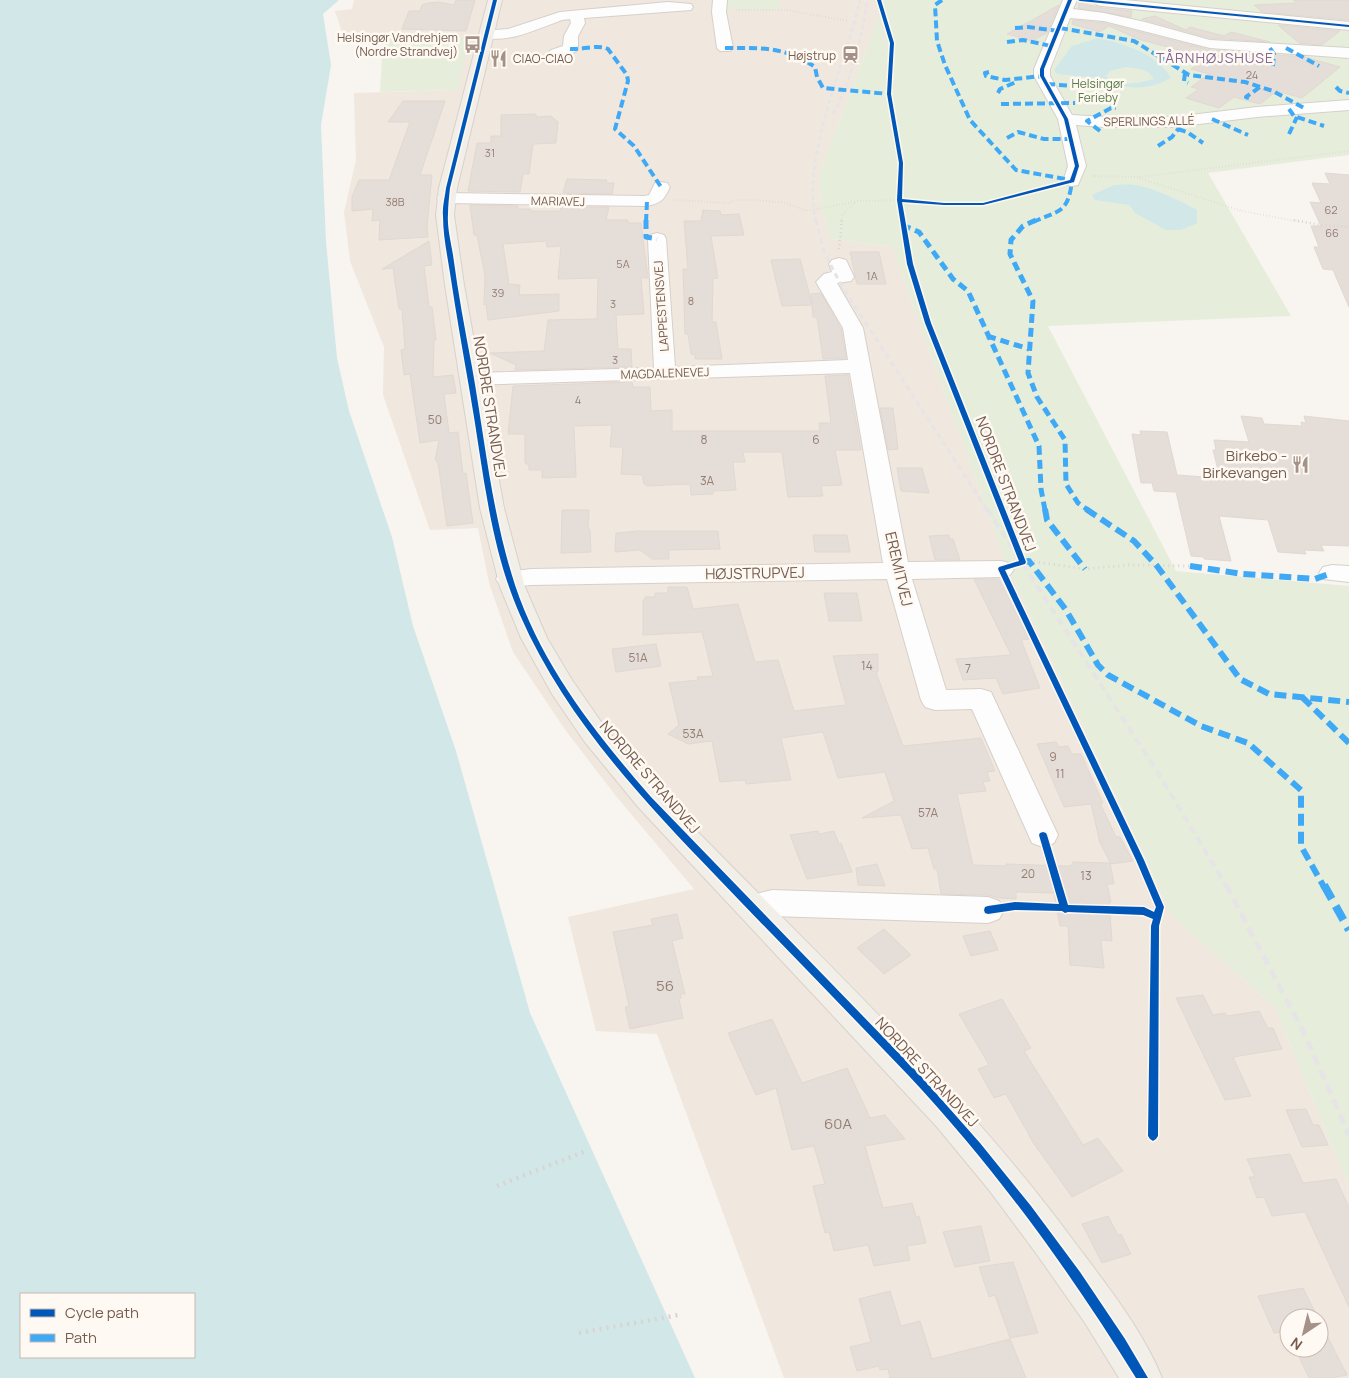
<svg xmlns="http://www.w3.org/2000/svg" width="1349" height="1378" viewBox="0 0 1349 1378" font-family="Manrope,sans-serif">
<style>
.residential{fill:#f0e7de;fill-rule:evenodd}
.green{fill:#e6eedb;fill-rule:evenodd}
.water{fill:#d1e7e8;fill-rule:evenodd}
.building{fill:#e5ddd7;stroke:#e1d8d2}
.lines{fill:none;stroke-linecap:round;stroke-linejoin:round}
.minor-casing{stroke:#d6d0ca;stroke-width:2}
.major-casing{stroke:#d9d1cc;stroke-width:2}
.path-far3{stroke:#dad4d0;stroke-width:2;stroke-dasharray:0.5 2.5;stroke-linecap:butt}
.path-far2{stroke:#dad4d0;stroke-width:2.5;stroke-dasharray:1 3;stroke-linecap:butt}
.path-far1{stroke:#dad4d0;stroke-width:3;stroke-dasharray:1 4;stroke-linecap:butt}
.path{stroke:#dad4d0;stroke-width:4.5;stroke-dasharray:2 5;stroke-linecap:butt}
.minor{fill:#fefdfd;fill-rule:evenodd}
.major{fill:#f2eee8;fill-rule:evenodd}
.rail-far3{stroke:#e6e4e6;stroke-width:2.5;stroke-dasharray:4.5 3;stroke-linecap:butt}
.rail-far2{stroke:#e6e4e6;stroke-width:3;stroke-dasharray:5.5 4;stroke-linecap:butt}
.rail-far1{stroke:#e6e4e6;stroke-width:4;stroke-dasharray:8 5;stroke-linecap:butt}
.rail{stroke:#e6e4e6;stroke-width:5;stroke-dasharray:10 6;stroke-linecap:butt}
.quiet-far3{stroke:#3fa9f5;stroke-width:4;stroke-dasharray:8 4;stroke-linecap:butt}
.quiet-far2{stroke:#3fa9f5;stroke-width:5;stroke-dasharray:9 5;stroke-linecap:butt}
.quiet-far1{stroke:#3fa9f5;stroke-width:6;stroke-dasharray:12 6;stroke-linecap:butt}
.quiet{stroke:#3fa9f5;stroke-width:8;stroke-dasharray:16 8;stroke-linecap:butt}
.cycleway-casing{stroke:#fef9f2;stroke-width:3}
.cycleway{fill:#0057b8;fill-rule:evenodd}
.labels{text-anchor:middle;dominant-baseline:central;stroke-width:5;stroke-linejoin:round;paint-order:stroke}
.far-number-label{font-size:11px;fill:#947e73}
.far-poi-label{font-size:12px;fill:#765c4f;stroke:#fef9f2;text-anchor:end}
.far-park-label{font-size:12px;fill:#587b48;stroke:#fef9f2}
.far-street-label{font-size:12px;fill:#765c4f;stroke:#fef9f2}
.number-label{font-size:12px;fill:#947e73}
.far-neighbourhood-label{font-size:14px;letter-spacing:1px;fill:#826791;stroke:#fef9f2}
.street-label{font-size:15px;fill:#765c4f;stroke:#fef9f2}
.poi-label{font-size:15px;fill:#765c4f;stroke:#fef9f2;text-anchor:end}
.near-number-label{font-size:15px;fill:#947e73}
</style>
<rect width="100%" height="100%" fill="#f8f4f0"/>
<path class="residential" d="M354 0H878L880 14 819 175 821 206 831 239 892 247 1005 561 1172 915 1275 1008 1349 1186V1378H784L657 1034 596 1031 568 917 694 889 616 796 566 731 513 652 489 583 478 528 430 530 383 395 384 347 350 261 344 212 356 160 354 93 456 90 471 37 344 38 335 11 352 9ZM1289 1318H1319V1348H1289Z"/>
<path class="green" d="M722 0H778L779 10 723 9Z
M878 0H1349V155L1208 173 1291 316 1048 326 1176 571 1349 586V1186L1275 1008 1172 915 1005 561 892 247 831 239 821 206 819 175 880 14ZM1161 194 1180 201 1135 213 1129 205 1120 203Z
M471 37 457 90 380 92 383 38Z"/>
<path class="water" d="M0 0H339L323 14 331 65 321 125 326 242 337 358 349 411 392 537 413 626 456 751 530 1013 695 1378H0ZM194 1294V1357H21V1294Z
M1098 38C1125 44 1156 53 1171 78 1147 92 1126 88 1100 81L1098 78 1057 74 1054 70 1072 46ZM1126 67C1137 69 1148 68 1154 79 1140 83 1118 88 1106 76L1110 71Z
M1114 185C1120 185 1128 184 1134 185 1152 187 1181 201 1197 210V223L1181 230H1166L1135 213 1129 205 1095 200 1092 195Z"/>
<path class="building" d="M456 0H475L466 31 402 29 409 11H420L422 5 429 3 439 2 454 5Z
M1293 0H1349V20L1262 12 1254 5 1297 3Z
M1079 3 1102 8 1132 11 1131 17 1078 8Z
M1059 5 1047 33 1032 41 1007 34Z
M1155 16 1186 30 1190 27 1224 36 1231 32 1270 42 1210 38 1142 19Z
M1073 20 1104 23 1210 50 1305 57 1340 67 1302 98 1277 91 1260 104 1234 97 1219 108 1186 98 1199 89 1191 87 1209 74 1191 69 1209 58 1138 39 1109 26 1100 32 1072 24Z
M1278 25 1340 31 1322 45 1299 43Z
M403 101H445L420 175H432L427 227 428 237 379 240 380 220 372 221 373 209 352 211V197L359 180H389L410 122H388Z
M536 114V117L551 116 558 122 556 143 533 144 529 174H523L520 192 468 191 477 143H491V136H501V115Z
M1325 173 1349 175V307L1333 270 1323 269 1314 247H1319L1311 226H1321L1310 202 1321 203 1312 183 1330 184Z
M567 179 607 180 606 183H614L612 194 563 193Z
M470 205 518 206V209H530V211H560L561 207H609L606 220H628V223H641L648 278H641L644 314 616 315 618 349H631L632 367 515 370 516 365 490 353 544 351 548 320 597 319 598 278 558 279 561 246 547 247 546 241 503 244 509 284 520 285 519 295 559 294V311L488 320 486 304 484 305 485 276 477 235H474Z
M703 210 720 211 721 215 739 214 744 235 711 236 718 278 713 279 712 322H716L722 359H695V355L691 354 688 334H685L683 269H688L684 221H701Z
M429 241 432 265 424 266 429 307H432L436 340H434L433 377 453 375 456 393 444 394 449 433 458 432 463 474 466 473 473 523 447 526 438 463 435 460 439 440 420 443 410 374 404 375 401 350 405 349 402 309H399L393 268 382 269Z
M850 252H879L886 284H857Z
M800 259 812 304 811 294 821 293 841 329 846 358 823 359 817 317H813L812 305 782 306 771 260Z
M848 375 861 450H835L842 485 821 486 823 496 788 497 782 452H743L745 462H733L736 490 713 491V494L691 495 690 484 647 486 646 484H644L642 475 621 474 623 447H610L612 425 574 426 576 477 542 478V470H529V465L525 463V434H508L513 386 632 382 633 387H650L651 411 672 410V431H820L819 423H831L825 376Z
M880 408H893L898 449 888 450Z
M1241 416 1262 418 1264 424 1302 426 1301 422 1306 423 1304 416 1349 421V546L1321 545 1324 551 1304 550 1306 554 1278 552 1268 520 1219 516 1231 561 1204 559V557L1191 556 1176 492 1154 491 1152 483H1141L1132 434 1141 435 1140 431 1167 432 1177 475 1220 478 1213 450H1216L1214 440 1249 442Z
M897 468H922L929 493 901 491Z
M562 510H589L588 529H590L591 552 561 553Z
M638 531H718L720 549 669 550V559H652L640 550 615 552 616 533Z
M813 535H847L850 552H815Z
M949 535 950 539H953L960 560H935L929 536Z
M974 579H999L1029 639 1021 640 1040 688 1003 694 996 678 963 680 956 659 1011 655Z
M668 587H687L693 609 738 604 755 662 778 660 794 711 846 705 833 656 878 654V672H876L903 746 981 738 995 771 987 772 990 781 983 782 986 791 957 794 973 865 1006 866V864L1066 866H1071L1073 862 1110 863 1114 884H1107L1111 902H1109L1112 941 1101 940 1104 968 1070 965 1068 926H1060L1054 893 1016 892V899L999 898 988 895 941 894 937 869H934L928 848 912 849 901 815 862 818 894 801 885 772 838 778 823 732 781 738 791 780 746 784 745 780 720 782 712 741 688 744 668 734 679 725 669 683 698 680 697 677 713 676 702 632 643 635V600H645V597H655V593H668Z
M824 593H857L862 621H829Z
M656 644 661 666 616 672 612 649Z
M1056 742 1059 747 1068 746 1072 754H1081L1103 803H1100L1116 837H1120L1133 861 1111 864 1100 843 1091 804 1064 807 1037 744Z
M818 831 819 834 834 831 839 844 841 843 852 872 807 879 790 835Z
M877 864 885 886 858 885 856 868Z
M677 914 683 938 672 941 685 994H680L681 998 679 999 683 1018 630 1029 625 1007 629 1006 613 932 653 925 651 919Z
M884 929 911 955 884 974 857 948Z
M990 931 998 950 971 956 963 936Z
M1203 995 1213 1015 1225 1013 1227 1016 1259 1011 1268 1028H1273L1282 1049 1233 1057 1251 1096 1225 1100 1176 998Z
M1002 999 1031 1048 1024 1051 1083 1145 1098 1138 1123 1171 1072 1197 1034 1144 1006 1094 994 1098 978 1069 989 1065 959 1014Z
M772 1019 802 1083 847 1068 870 1118 885 1115 905 1139 865 1146 883 1208 912 1203 916 1217 919 1216 926 1243 907 1246 910 1260 874 1266 868 1245 834 1251 829 1232 825 1233 813 1186 825 1184 814 1146 792 1150 776 1088 756 1095 728 1033Z
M1306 1109 1313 1125H1319L1328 1145 1302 1147 1286 1110Z
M1290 1154 1303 1183 1336 1179 1349 1207V1307L1305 1212 1272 1216 1264 1197 1257 1198 1249 1177H1255L1247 1159Z
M1108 1216 1118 1235 1121 1234 1131 1254 1102 1263 1082 1224Z
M981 1226 990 1261 955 1267 943 1232Z
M1013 1262 1038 1333 1010 1338 995 1295 989 1297 979 1267Z
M1303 1288 1318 1318H1289V1333L1288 1331 1274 1333 1258 1296Z
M890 1291 901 1326 920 1321 932 1359 1010 1339 1026 1378H890L888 1369 880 1370 879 1366 857 1371 850 1347 871 1342 859 1299Z
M1319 1320 1347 1375 1330 1378H1309L1295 1348H1319Z"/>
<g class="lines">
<defs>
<path id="minor" d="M713 0H727L726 12 733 48 730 51H720L717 48 712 12Z
M1063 0H1077L1073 9 1104 13 1145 22 1210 40 1349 48V58L1210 48 1104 21 1070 18 1050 69V76L1072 115 1104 117H1174L1257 107 1349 100V110L1257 117 1174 127H1104L1076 125 1086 166 1078 185 1072 186 1066 185 1063 181 1068 166 1058 119 1034 76V69Z
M1096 0H1125L1349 22V30L1102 6 1097 5 1095 2Z
M668 2 691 4 693 7 691 10 584 18 585 23 578 36V49L575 52 556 58 551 56 548 53 551 50 563 46 564 36 571 23 570 19 562 20C537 29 508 44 482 37L480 34 482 31 508 29 560 12Z
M661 182 667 183 670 187C664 200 661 203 647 206L446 203 440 202 437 198 440 194 446 193 645 196 649 195 655 183Z
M657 233 664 235 666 239 675 367 848 360 843 328 816 282 824 274 832 272 829 264 832 260 839 258 846 260 854 277 851 281 837 283 863 328 908 562 1001 561 1010 563 1014 569 1010 575 1001 577 912 579 946 690 981 689 991 692 1058 835 1054 843 1043 847 1032 843 972 709 935 710 925 707 921 700 887 579 531 585 509 587 500 585 496 579 500 573 531 569 883 563 850 373 471 385 463 384 460 379 463 374 471 373 654 368 648 239 650 235Z
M1332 565 1349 566V582L1323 579 1319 573 1323 567Z
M772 890 988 897 999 901 1004 910 999 919 988 923 772 916 752 920 741 916 736 907 741 898Z"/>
<path id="major" d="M488 0H502L457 188 454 215 464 285 504 508 525 587 547 638 572 680 604 726 658 791C800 939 954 1078 1076 1244 1106 1284 1144 1332 1162 1378H1119L1085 1323 1038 1256 989 1190 937 1127 638 807 584 741 552 694 521 638 500 587 480 508 445 285 436 215 439 188Z"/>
</defs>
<use href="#minor" class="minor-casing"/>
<use href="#major" class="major-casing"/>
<path class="path-far3" d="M736 10H787L848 21
M1092 176 1136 177 1242 211 1301 222
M1139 177 1349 151
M674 200 728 203 736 200H757L786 203 804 210H813L858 201 899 200
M841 222 842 215 856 202"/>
<path class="path-far2" d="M1294 220 1320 225 1349 227
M839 249 842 220"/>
<path class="path-far1" d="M1029 561 1085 569 1129 565 1190 566"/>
<path class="path" d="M497 1186 586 1151
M579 1333 678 1315"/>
<use href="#minor" class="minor"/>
<use href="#major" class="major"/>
<path class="rail-far3" d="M833 114C852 79 862 40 867 0
M816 222C801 156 845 66 860 0"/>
<path class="rail-far2" d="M816 220 824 252 840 283 987 510"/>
<path class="rail-far1" d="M987 509 1155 768 1227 887"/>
<path class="rail" d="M1226 885 1305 1035 1349 1135"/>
<path class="quiet-far3" d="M942 0 935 5 937 41 945 65 970 120 1016 170 1065 179
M1015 28 1028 27 1059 31
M1060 28 1134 41 1189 75 1245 82 1273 91 1304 108
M1007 42 1023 40 1051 46
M725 48C761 48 784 46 815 67L817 77 823 88 889 94
M1270 48 1274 54 1273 66
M1286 48 1319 66
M570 49C581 50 598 44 608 49L627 75 628 81 615 129 634 146 661 187
M989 72 985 73 986 76 1005 80 1042 76
M1185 73 1184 81 1188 83
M1047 84 1074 86
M1336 87 1340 91 1349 93
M998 93 1000 89 1016 82
M1249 98 1246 97 1260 87
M1001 104 1075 103
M1289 109 1294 116 1324 126
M1212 119 1248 135
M1178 129 1187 132 1203 143
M1100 131 1087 121 1111 108H1116
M1289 134 1297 117
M1007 138 1018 132 1044 139H1071
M1158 146 1172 137 1179 128 1174 122
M646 222 647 201
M1033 222C1060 210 1068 213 1072 181"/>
<path class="quiet-far2" d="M646 220V237L657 239
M1036 220 1023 226 1011 240 1010 254 1033 301 1028 373 1037 397 1065 440 1066 484 1078 503 1088 510
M902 225 919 232 953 279 968 291 1039 446 1041 489 1045 510
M987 336 1029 349"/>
<path class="quiet-far1" d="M1045 509 1047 520 1085 569
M1086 509 1134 541 1157 566 1240 679 1269 694 1349 702
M1023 562 1029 561 1066 610 1098 665 1108 675 1201 726 1248 743 1301 790V846L1324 887
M1190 566 1243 574 1315 579 1332 573
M1302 697 1349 743"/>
<path class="quiet" d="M1324 885 1349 930"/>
<defs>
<path id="cycleway" d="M493 0H497L450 188C449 197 448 206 448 214 447 228 451 242 453 255 458 293 465 330 472 367 485 440 492 515 515 585 542 666 596 734 651 797L919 1074 980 1143 1031 1206 1080 1272 1125 1339 1148 1378H1136C1070 1271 995 1168 909 1076 845 1009 780 943 716 876 640 797 564 716 520 615 489 545 483 467 470 393 463 353 456 313 450 273 447 254 443 235 443 216 442 207 445 197 446 188Z
M877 0H881L894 43 891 94 903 163 902 199 944 203H983L1070 180 1075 166 1064 119 1040 76V69L1068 0H1072L1044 69V76L1068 119 1079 166 1074 182 983 205H944L902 202 913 264 931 323 1026 562 1025 564 1005 570 1144 860 1164 907 1159 926 1158 1136 1156 1139 1153 1141 1150 1139 1148 1136 1151 926 1153 919 1143 915 1068 912 1065 913 1062 911 1015 910 988 914 985 913 984 910 985 907 988 906 1015 902 1059 904 1039 835 1040 833 1043 832 1046 833 1047 835 1068 905 1144 907 1154 912 1156 907 1136 860 998 569 999 567 1019 561 925 323 907 264 897 200 899 163 887 94 890 43Z
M1078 0H1092L1349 25V27L1080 1Z"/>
</defs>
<use href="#cycleway" class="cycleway-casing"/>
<use href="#cycleway" class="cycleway"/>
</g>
<defs>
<symbol id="bus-bare" viewBox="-9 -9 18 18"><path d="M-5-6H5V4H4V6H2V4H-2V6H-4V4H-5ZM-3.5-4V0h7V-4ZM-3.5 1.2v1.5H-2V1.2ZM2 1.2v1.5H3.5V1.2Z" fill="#a49187" stroke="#fef9f2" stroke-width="2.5" paint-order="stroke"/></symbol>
<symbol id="station-bare" viewBox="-9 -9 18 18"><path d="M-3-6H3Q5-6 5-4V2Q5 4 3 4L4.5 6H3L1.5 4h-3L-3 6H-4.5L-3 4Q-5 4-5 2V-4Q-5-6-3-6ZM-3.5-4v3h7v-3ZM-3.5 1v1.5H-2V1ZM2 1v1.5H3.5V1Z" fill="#a49187" stroke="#fef9f2" stroke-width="2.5" paint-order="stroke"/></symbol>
<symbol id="restaurant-bare" viewBox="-9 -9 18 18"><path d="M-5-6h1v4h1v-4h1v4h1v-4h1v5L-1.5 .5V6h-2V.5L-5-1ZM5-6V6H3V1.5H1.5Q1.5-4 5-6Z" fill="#a49187" stroke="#fef9f2" stroke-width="2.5" paint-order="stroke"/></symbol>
</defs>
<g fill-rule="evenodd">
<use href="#bus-bare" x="460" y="32" width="25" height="25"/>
<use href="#station-bare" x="838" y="42" width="25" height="25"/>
<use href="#restaurant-bare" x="486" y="46" width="25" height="25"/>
<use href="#restaurant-bare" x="1288" y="452" width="25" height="25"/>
</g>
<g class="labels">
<g class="far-number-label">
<text x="1252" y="74">24</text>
<text x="490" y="152">31</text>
<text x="395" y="201">38B</text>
<text x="1331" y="209">62</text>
<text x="1332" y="232">66</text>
<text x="623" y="263">5A</text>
<text x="872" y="275">1A</text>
<text x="498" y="292">39</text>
<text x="691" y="300">8</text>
<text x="613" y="303">3</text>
<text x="615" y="359">3</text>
<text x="578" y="399">4</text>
</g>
<g class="far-poi-label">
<text x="458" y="37">Helsingør Vandrehjem<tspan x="458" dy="14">(Nordre Strandvej)</tspan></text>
<text x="836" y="55">Højstrup</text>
<text x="513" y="58" text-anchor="start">CIAO-CIAO</text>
</g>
<g class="far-park-label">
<text x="1098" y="83">Helsingør<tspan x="1098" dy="14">Ferieby</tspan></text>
</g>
<g class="far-street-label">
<text transform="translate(1149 121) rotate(-1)">SPERLINGS ALLÉ</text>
<text transform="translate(558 201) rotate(1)">MARIAVEJ</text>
<text transform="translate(661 306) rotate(-94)">LAPPESTENSVEJ</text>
<text transform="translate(665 373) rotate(-2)">MAGDALENEVEJ</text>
</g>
<g class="number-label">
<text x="435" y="419">50</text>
<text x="704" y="439">8</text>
<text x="816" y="439">6</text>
<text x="707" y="480">3A</text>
<text x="638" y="657">51A</text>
<text x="867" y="665">14</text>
<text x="968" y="668">7</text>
<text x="693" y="733">53A</text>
<text x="1053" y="756">9</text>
<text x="1060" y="773">11</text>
<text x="928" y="812">57A</text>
<text x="1028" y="873">20</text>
<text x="1086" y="875">13</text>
</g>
<g class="far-neighbourhood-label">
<text x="1215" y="57">TÅRNHØJSHUSE</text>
</g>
<g class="street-label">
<text transform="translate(490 407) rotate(81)">NORDRE STRANDVEJ</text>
<text transform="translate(1006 484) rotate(69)">NORDRE STRANDVEJ</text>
<text transform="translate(899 569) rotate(77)">EREMITVEJ</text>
<text transform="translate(755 573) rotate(-1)">HØJSTRUPVEJ</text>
<text transform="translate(650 777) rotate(49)">NORDRE STRANDVEJ</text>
<text transform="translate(927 1072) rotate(47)">NORDRE STRANDVEJ</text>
</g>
<g class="poi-label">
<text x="1287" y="455">Birkebo -<tspan x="1287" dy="17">Birkevangen</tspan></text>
</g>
<g class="near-number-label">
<text x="665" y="985">56</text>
<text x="838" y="1123">60A</text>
</g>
</g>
<rect x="20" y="1293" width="175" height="65" fill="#fef9f2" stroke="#c8bab1"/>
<rect x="30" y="1309" width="25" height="8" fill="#0057b8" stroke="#c8bab1"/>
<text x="65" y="1318" font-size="15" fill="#765c4f">Cycle path</text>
<rect x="30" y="1334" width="25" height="8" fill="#3fa9f5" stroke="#c8bab1"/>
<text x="65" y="1343" font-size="15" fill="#765c4f">Path</text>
<g transform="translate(1304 1333) rotate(215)"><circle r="24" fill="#fef9f2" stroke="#c8bab1"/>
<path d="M0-4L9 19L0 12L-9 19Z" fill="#a49187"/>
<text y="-8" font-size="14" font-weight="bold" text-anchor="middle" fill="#765c4f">N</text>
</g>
</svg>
